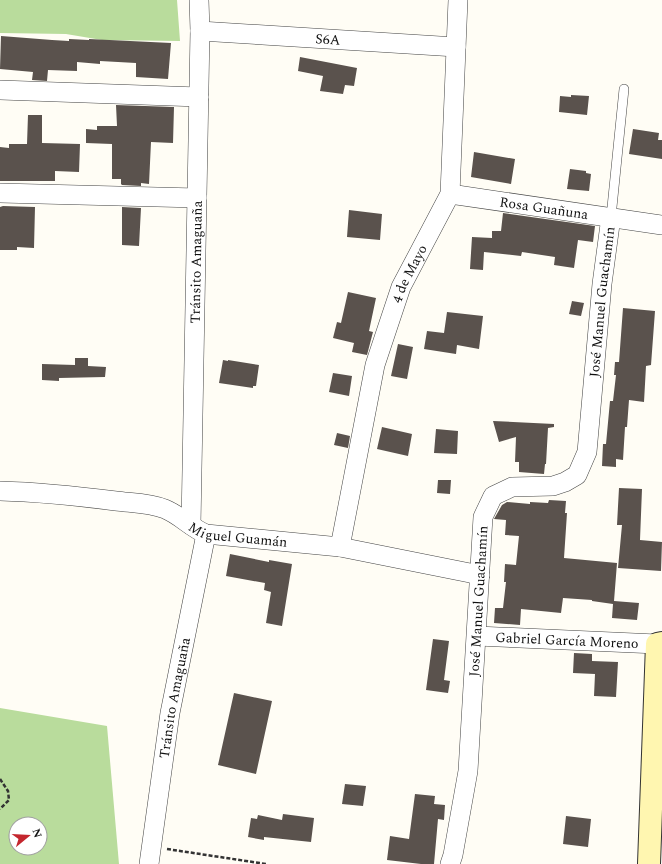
<svg xmlns="http://www.w3.org/2000/svg" width="662" height="864" viewBox="0 0 662 864" font-family="Spectral,serif">
<style>
.forest{fill:#b9dc9c;fill-rule:evenodd}
.building{fill:#5a524d}
.lines{fill:none;stroke-linecap:round;stroke-linejoin:round}
.lane-casing{stroke:#444;stroke-width:10}
.street-casing{stroke:#444;stroke-width:20}
.secondary-casing{stroke:#333;stroke-width:24}
.path{stroke:#333;stroke-width:2.5;stroke-dasharray:4 2;stroke-linecap:butt}
.lane{stroke:#fff;stroke-width:9}
.street{stroke:#fff;stroke-width:19}
.secondary{stroke:#fff6b0;stroke-width:22}
.labels{text-anchor:middle;dominant-baseline:central;stroke-width:4;stroke-linejoin:round;paint-order:stroke}
.street-label{font-size:14px;fill:#111;stroke:#fff}
</style>
<rect width="100%" height="100%" fill="#fffdf5"/>
<path class="forest" d="M0 0H177L180 41 102 40 66 34 0 33Z
M0 708 107 726 119 864H0ZM16 824H40V848H16Z"/>
<path class="building" d="M1 36 52 40 69 41V39L89 40V39L171 43 168 79 136 77V63L100 61V64L77 62V71L48 70 47 81 32 80 33 72 0 69Z
M300 57 357 68 354 86 345 85 343 94 320 91 323 76 298 71Z
M571 95 589 96 587 115 559 112 560 96 571 97Z
M116 105 174 107 173 143 151 142 149 184 141 183V186L122 185 121 184V179H112V144L86 143V129L97 130V126H117Z
M28 115H42V143L80 144 79 172 55 171V181H0V147L9 148V144H27Z
M633 129 659 133 658 140H662V159L629 154Z
M474 152 515 159 511 184 471 177Z
M570 169 586 171V173L591 174 589 191 567 189Z
M3 206 35 207 34 248 17 247V250H0V207Z
M122 207 141 208 139 246 122 245Z
M349 210 382 214 380 240 347 237Z
M503 213 595 226 593 242 578 240 574 268 554 265 555 257 522 252 521 256 484 252 483 270 470 269 472 237 492 238V231H501Z
M348 292 376 298 369 331 373 332 367 355 352 352 354 343 333 338 337 322 341 323Z
M572 301 584 303 581 316 569 314Z
M623 308 655 311 651 365 646 366 644 402 629 400 627 427H625L623 460 616 459V467L602 466 603 444H606L610 401H613L616 375H614L615 362H619Z
M447 312 483 316 479 349 457 345 456 354 424 349 427 331 444 333Z
M398 344 413 347 407 379 391 376Z
M75 358H88V366L106 367 105 377 59 378V381L42 380V364L75 365Z
M223 360 228 361V360L259 365 256 386H253V388L219 383Z
M333 373 352 376 349 396 329 392Z
M493 421 554 424V427L548 428 546 464H545L544 474 519 472V462H515L516 437 499 442Z
M382 427 412 434 408 456 377 449Z
M436 429 458 431 457 454 434 453Z
M337 433 350 436 348 448 334 445Z
M438 480H451L450 494 437 493Z
M619 488 642 489 640 540 662 542 661 571 618 568 622 525H617Z
M549 500 566 501 565 513H567L564 558 617 563 614 601 639 603 637 620 612 618 613 604 592 601V600L563 598 561 613 521 609 520 625 494 623 495 608H503L506 582H504L505 564 516 565 519 536 505 535 506 520 494 519 502 505 507 502 530 504V502L548 503Z
M230 554 269 562V560L292 564 282 626 266 623 271 592 264 590 265 583 226 576Z
M433 639 449 641 444 680 450 681 448 693 426 690Z
M574 653 592 654V661L618 662 616 697 594 696 595 674 573 673Z
M234 693 272 701 256 774 218 765Z
M345 784 366 786 363 806 342 804Z
M415 794 435 796 434 804 445 805 444 820 438 819 434 864H421L387 860 390 836 409 839Z
M283 814 314 818 311 842 264 837V840L248 837 251 818 257 819 258 815 282 820Z
M566 816 591 819 588 847 563 844Z"/>
<g class="lines">
<defs>
<path id="lane" d="M611 217 624 89"/>
<g id="street">
<path id="s1" d="M200 31 456 47"/>
<path d="M0 90 199 97"/>
<path d="M0 193 197 198"/>
<path id="s2" d="M450 194 662 225"/>
<path id="s3" d="M0 491C39 492 77 496 116 501 132 503 150 503 165 509 180 515 191 528 206 534L340 547 480 575"/>
<path id="s4" d="M191 525 200 31 199 0"/>
<path id="s5" d="M340 547 375 365 401 287 450 194 458 0"/>
<path id="s6" d="M477 636 657 644"/>
<path id="s7" d="M149 864 170 713 206 534"/>
<path id="s8" d="M450 864 453 855 468 771 483 517 493 496 512 487 553 486 565 482 577 475 587 452 602 284 611 217"/>
</g>
<path id="secondary" d="M649 864 657 644 662 643"/>
</defs>
<use href="#lane" class="lane-casing"/>
<use href="#street" class="street-casing"/>
<use href="#secondary" class="secondary-casing"/>
<path class="path" d="M0 779 8 791 9 800 0 809
M167 849 266 864"/>
<use href="#lane" class="lane"/>
<use href="#street" class="street"/>
<use href="#secondary" class="secondary"/>
</g>
<g class="labels">
<g class="street-label">
<text stroke="none"><textPath href="#s1" startOffset="128">S6A</textPath></text>
<text stroke="none"><textPath href="#s2" startOffset="95">Rosa Guañuna</textPath></text>
<text stroke="none"><textPath href="#s4" startOffset="263">Tránsito Amaguaña</textPath></text>
<text stroke="none"><textPath href="#s5" startOffset="283">4 de Mayo</textPath></text>
<text stroke="none"><textPath href="#s8" startOffset="637">José Manuel Guachamín</textPath></text>
<text stroke="none"><textPath href="#s3" startOffset="246">Miguel Guamán</textPath></text>
<text stroke="none"><textPath href="#s8" startOffset="265">José Manuel Guachamín</textPath></text>
<text stroke="none"><textPath href="#s6" startOffset="90">Gabriel García Moreno</textPath></text>
<text stroke="none"><textPath href="#s7" startOffset="168">Tránsito Amaguaña</textPath></text>
</g>
</g>
<g transform="translate(28 836) rotate(72)"><circle r="19" fill="#ffffff" stroke="#a0a0a0"/>
<path d="M0-3L7 15L0 10L-7 15Z" fill="#c4262e"/>
<text y="-6" font-size="11" font-weight="bold" text-anchor="middle" fill="#111111">N</text>
</g>
</svg>
